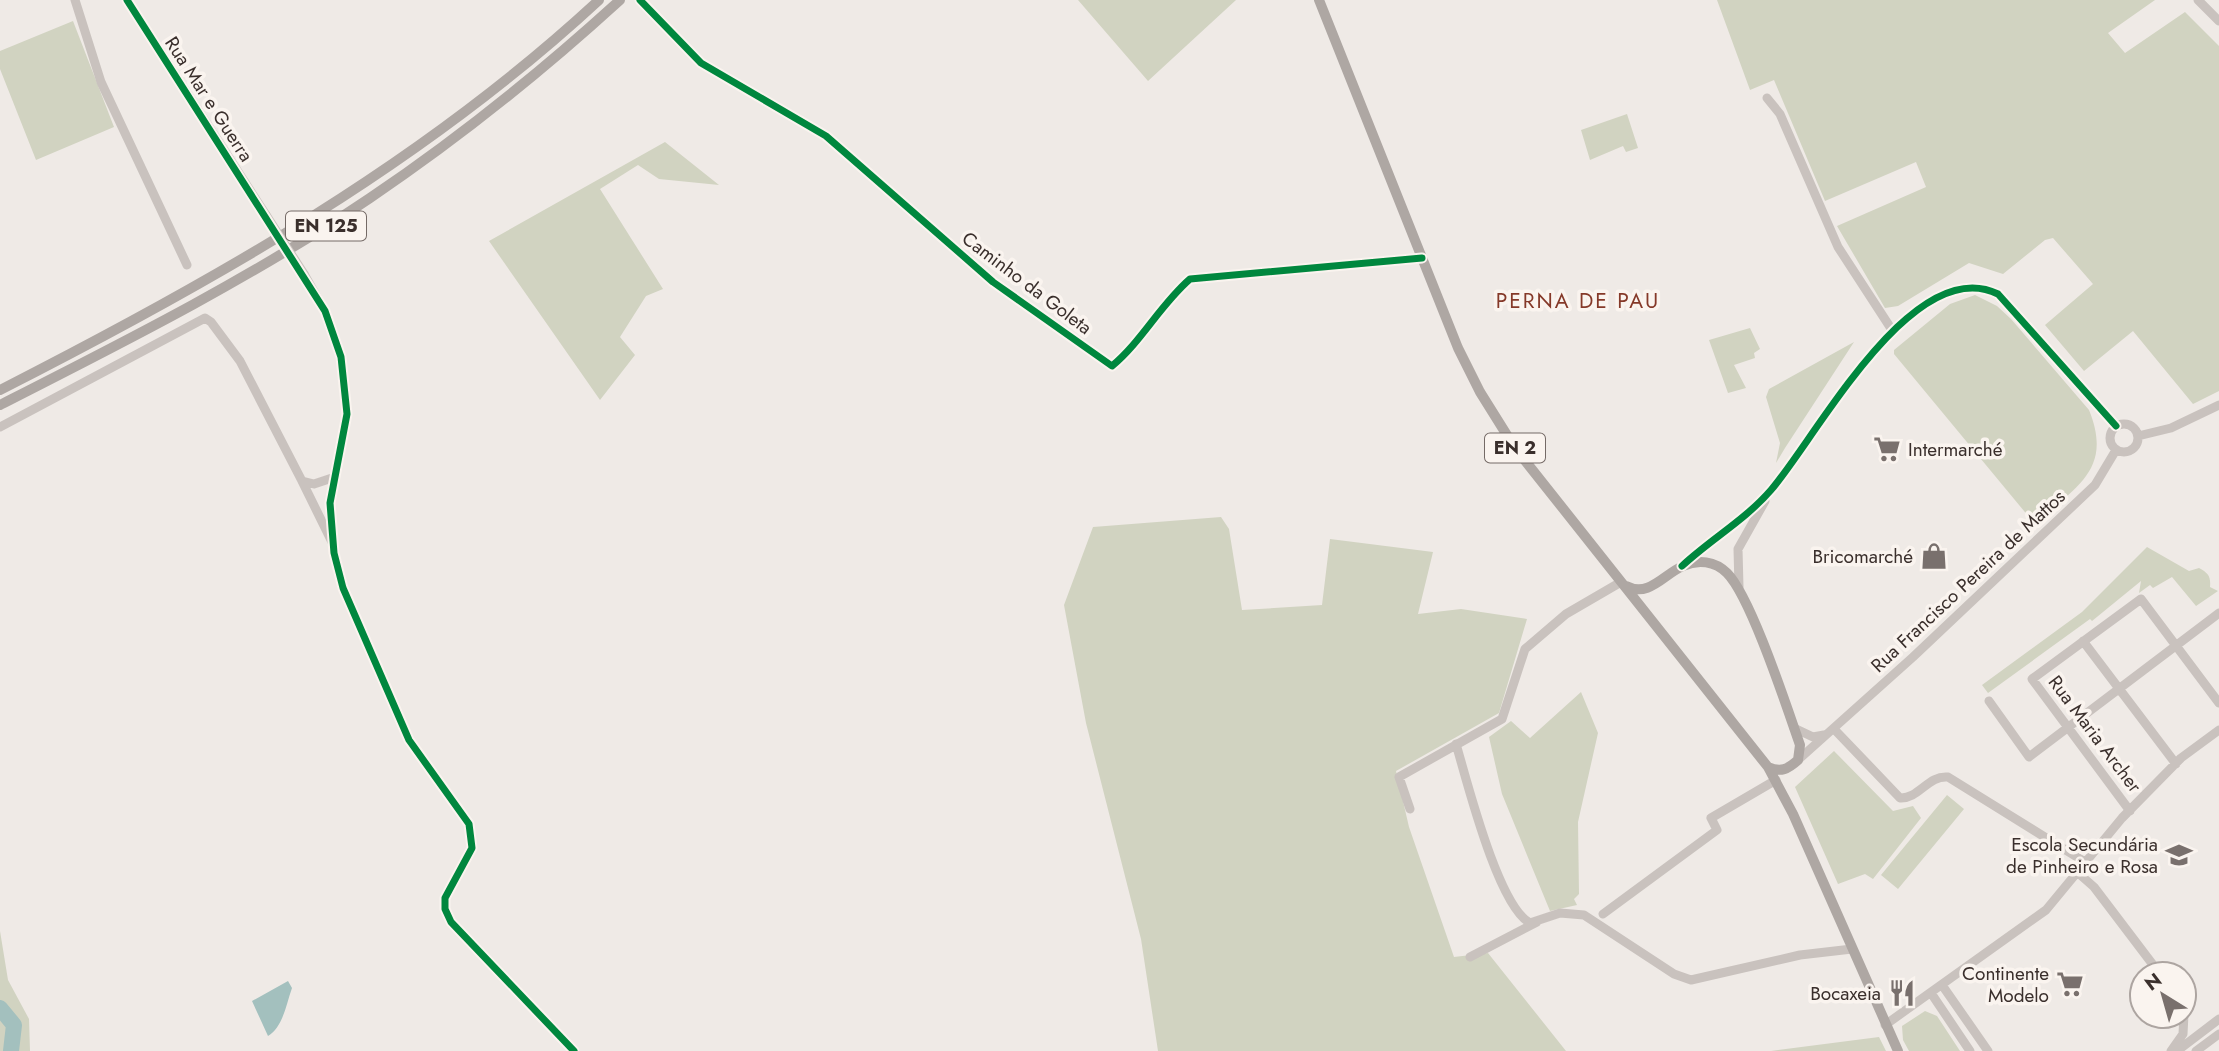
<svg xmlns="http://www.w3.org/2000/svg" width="2219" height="1051" viewBox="0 0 2219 1051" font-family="Jost,sans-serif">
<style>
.green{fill:#d1d3c1}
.water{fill:#a3c0be}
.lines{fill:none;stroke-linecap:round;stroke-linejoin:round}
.river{stroke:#a3c0be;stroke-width:16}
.minor{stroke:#c9c2be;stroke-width:9}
.major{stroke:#aea7a3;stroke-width:10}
.minor-bridge{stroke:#c9c2be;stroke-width:9}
.cycleway-casing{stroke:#faf4ef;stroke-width:11}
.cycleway{stroke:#00873e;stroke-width:7}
.labels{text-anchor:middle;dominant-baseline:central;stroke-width:7;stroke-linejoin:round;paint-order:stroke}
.shield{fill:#faf4ef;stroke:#746a66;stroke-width:2}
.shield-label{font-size:18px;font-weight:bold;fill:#3a2f2c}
.street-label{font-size:19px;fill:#3a2f2c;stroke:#faf4ef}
.poi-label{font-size:19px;fill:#3a2f2c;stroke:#faf4ef;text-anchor:end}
.neighbourhood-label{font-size:21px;letter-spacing:2px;fill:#853929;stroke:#faf4ef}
</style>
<rect width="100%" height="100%" fill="#efeae6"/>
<path class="green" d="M1078 0H1236L1148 81Z
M1717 0H2155L2108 33 2125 53 2185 12 2219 46V391L2193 404 2133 331 2084 371 2045 325 2093 284 2053 238 2045 240 2003 274 1969 263 1898 306 1885 308 1837 226 1926 187 1916 162 1825 201 1774 80 1750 90Z
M73 21 114 127 36 160 0 69V51Z
M1627 114 1638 148 1626 152 1623 146 1590 160 1581 130Z
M665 142 719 185 659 179 638 165 600 189 663 289 646 296 620 337 635 355 600 400 489 241Z
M1975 295 1997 306 2011 319 2089 410C2113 469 2077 486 2037 522L2029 517 1894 354V350L1950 304Z
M1750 328 1760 349 1754 353 1755 358 1734 365 1746 388 1728 393 1709 340Z
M1854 342 1785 448 1776 463 1780 443 1766 397 1769 389Z
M1221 517 1229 529 1242 610 1322 605 1330 539 1433 552 1418 614 1461 609 1527 619 1499 713 1396 771 1409 827 1454 957 1488 953 1566 1051H1158L1141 939 1086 723 1064 605 1093 527Z
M2147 547 2189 571 2199 568C2208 573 2211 576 2210 587L2218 591 2196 606 2172 577 2153 588 2150 585 2139 593 2141 581 2092 621 2090 619 1988 693 1982 685 2082 612Z
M1581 692 1598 733 1578 822 1579 894 1574 899 1577 905 1550 911 1502 794 1489 737 1511 721 1530 738Z
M1834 751 1893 811 1913 806 1921 818 1873 879 1865 874 1838 884 1795 787Z
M1947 795 1964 809 1898 889 1881 875Z
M0 931 8 980 29 1019 30 1051H0Z
M1925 1011 1937 1016 1960 1051H1909L1903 1040 1902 1026Z
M1879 1037 1886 1051H1771Z"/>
<path class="water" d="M288 981 292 988C286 1005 283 1027 268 1036L252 1001Z"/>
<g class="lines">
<path class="river" d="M0 1008 14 1025 11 1051"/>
<path class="minor" d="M75 0 101 82 187 265
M127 0 266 215
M640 0 701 63 826 136 993 282 1112 366C1142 341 1160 305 1190 279L1422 258
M2198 0 2219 21
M1767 98 1780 114 1838 247 1892 330
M304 274 325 311 341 357 347 414 330 503 334 553 343 588 409 740 469 824 472 848 445 898V909L451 922 574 1051
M2110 438a14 14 0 1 1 28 0a14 14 0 1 1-28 0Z
M0 427 205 318 211 322 240 361 302 481 314 484 335 477
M2138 436 2171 428 2219 405
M302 481 332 542
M1683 565C1712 538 1746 519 1772 489 1816 437 1914 252 1998 294L2116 426
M1739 587 1738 549 1765 501
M2083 641 2176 764
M1989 701 2029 757 2219 613
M1794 728 1813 737 1824 735
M1834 729 1900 798C1919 799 1928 775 1948 777L2085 862
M1456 744C1467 781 1498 906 1530 923L1560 913 1584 915 1674 974 1691 980 1800 955 1852 949
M1798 760 1913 657 2095 485 2116 450
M1410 809 1399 777 1502 719 1525 649 1566 614 1621 582
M2130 811 2032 679 2141 599 2219 703
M2077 872 2094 887 2160 974
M1603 914 1717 830 1711 818 1776 780
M1470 957 1537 922
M1942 985 1988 1051
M1931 993 1970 1051
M1885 1025 2046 910 2122 818 2181 758 2219 730
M2171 1051 2183 1034 2184 1014
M2177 1051 2219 1019
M2196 1051 2219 1034"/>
<path class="major" d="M1319 0 1458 348 1480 392 1515 448 1768 767 1793 814 1898 1051
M0 390C214 281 422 164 599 0
M0 405C126 341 253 277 370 198 459 138 541 72 620 0
M1626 586C1649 598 1664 574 1683 566 1698 559 1715 561 1727 573 1751 597 1787 708 1800 745L1798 760C1788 769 1781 773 1768 767"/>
<path class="minor-bridge" d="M266 215 304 274"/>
<defs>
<path id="cycleway" d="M127 0 325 311 341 357 347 414 330 503 334 553 343 588 409 740 469 824 472 848 445 898V909L451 922 574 1051
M640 0 701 63 826 136 993 282 1112 366C1142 341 1160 305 1190 279L1422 258
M1682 566C1711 539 1745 520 1771 490 1816 438 1913 252 1998 294L2116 426"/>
</defs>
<use href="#cycleway" class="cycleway-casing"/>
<use href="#cycleway" class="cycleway"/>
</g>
<defs>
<symbol id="supermarket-bare" viewBox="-9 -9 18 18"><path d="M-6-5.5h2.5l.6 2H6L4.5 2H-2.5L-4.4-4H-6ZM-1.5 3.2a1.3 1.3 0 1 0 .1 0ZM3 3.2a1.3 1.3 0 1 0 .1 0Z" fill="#79706d" stroke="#faf4ef" stroke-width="2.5" paint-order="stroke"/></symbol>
<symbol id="shop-bare" viewBox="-9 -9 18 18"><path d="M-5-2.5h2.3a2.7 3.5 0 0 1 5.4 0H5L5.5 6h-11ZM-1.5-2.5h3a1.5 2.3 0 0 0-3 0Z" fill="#79706d" stroke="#faf4ef" stroke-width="2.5" paint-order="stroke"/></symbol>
<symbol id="school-bare" viewBox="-9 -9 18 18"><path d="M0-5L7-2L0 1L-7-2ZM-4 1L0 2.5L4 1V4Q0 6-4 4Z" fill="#79706d" stroke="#faf4ef" stroke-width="2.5" paint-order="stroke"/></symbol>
<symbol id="restaurant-bare" viewBox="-9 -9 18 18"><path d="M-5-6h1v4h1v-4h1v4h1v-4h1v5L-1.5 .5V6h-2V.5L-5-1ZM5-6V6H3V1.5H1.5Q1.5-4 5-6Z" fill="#79706d" stroke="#faf4ef" stroke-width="2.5" paint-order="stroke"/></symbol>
</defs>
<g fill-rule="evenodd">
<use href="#supermarket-bare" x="1868" y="430" width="38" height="38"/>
<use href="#shop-bare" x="1915" y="537" width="38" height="38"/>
<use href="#school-bare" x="2160" y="836" width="38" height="38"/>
<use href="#supermarket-bare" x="2051" y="965" width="38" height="38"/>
<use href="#restaurant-bare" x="1883" y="974" width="38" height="38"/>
</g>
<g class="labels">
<g class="shield">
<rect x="286" y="211.5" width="80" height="29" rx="5"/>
<rect x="1485" y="433.5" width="60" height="29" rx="5"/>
</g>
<g class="shield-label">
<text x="326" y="226">EN 125</text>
<text x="1515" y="448">EN 2</text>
</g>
<g class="street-label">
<text transform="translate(209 99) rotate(57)">Rua Mar e Guerra</text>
<text transform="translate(1027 283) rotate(37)">Caminho da Goleta</text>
<text transform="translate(1968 581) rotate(-43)">Rua Francisco Pereira de Mattos</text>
<text transform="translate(2095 734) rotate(53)">Rua Maria Archer</text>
</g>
<g class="poi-label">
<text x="1908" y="449" text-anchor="start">Intermarché</text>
<text x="1913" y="556">Bricomarché</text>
<text x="2158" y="844">Escola Secundária<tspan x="2158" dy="22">de Pinheiro e Rosa</tspan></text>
<text x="2049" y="973">Continente<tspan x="2049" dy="22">Modelo</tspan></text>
<text x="1881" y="993">Bocaxeia</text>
</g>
<g class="neighbourhood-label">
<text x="1578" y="301">PERNA DE PAU</text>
</g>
</g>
<g transform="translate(2163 995) rotate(323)"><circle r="33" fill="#faf4ef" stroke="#ada5a1" stroke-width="2"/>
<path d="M0-5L12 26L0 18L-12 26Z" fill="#79706d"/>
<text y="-10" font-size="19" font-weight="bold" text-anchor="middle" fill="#3a2f2c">N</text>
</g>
</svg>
